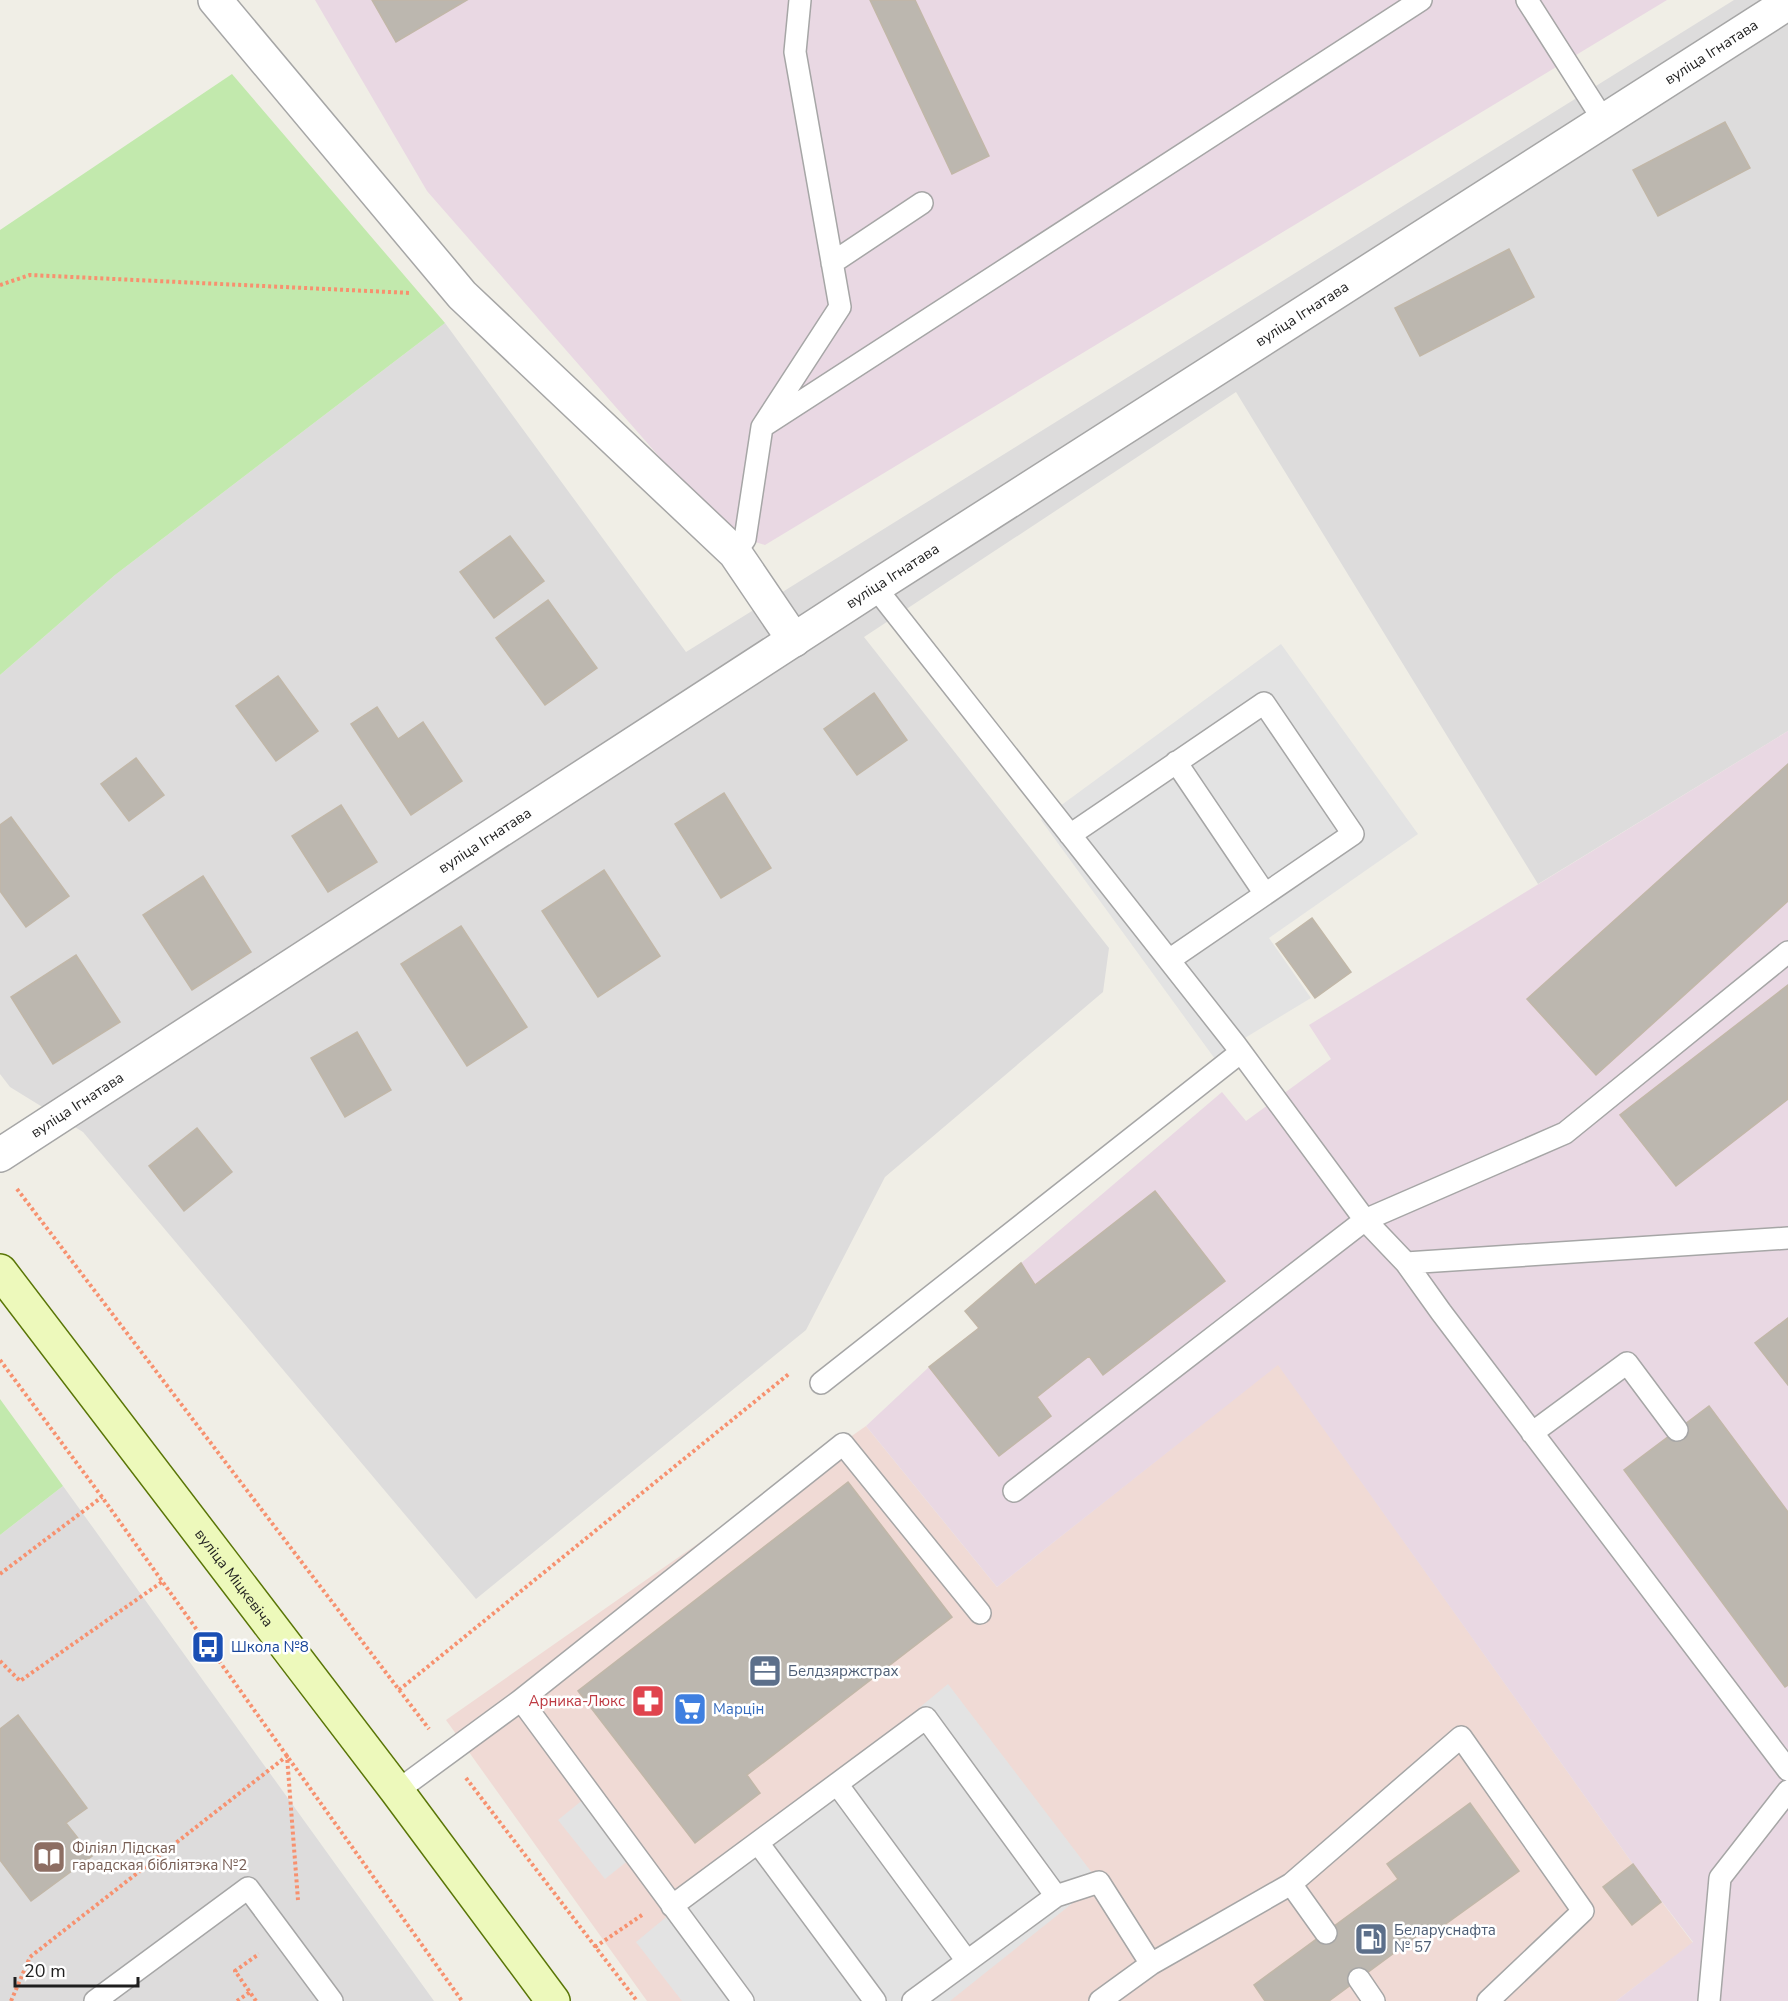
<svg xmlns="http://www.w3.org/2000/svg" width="1788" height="2001" viewBox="0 0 1788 2001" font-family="'Nunito Sans',sans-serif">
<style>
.residential{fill:#dddcdc}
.commercial{fill:#f0dad5}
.industrial{fill:#e9d8e3}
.grass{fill:#c2e9ad}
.parking{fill:#e3e3e3}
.building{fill:#bcb7af;stroke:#c1b7a8;stroke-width:1.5}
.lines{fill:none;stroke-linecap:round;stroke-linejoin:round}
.service-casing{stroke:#a6a6a6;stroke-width:24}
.minor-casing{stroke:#a6a6a6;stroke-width:36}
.tertiary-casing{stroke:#a6a6a6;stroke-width:36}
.secondary-casing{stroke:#5a7607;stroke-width:36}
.path{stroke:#f7916f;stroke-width:4;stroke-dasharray:3 3;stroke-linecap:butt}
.service{stroke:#fff;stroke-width:21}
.minor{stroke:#fff;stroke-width:33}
.tertiary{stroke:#fff;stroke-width:33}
.secondary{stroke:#edf9bb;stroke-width:33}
.labels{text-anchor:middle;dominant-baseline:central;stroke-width:5;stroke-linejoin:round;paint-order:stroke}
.street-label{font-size:15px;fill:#1f1f1f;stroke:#fff}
.transit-label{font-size:15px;fill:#164399;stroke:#fff;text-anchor:start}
.service-label{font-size:15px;fill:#4e5e75;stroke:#fff;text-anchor:start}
.health-label{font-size:15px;fill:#be3a42;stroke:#fff;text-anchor:end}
.shop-label{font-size:15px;fill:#366cbe;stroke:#fff;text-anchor:start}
.education-label{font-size:15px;fill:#785e54;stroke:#fff;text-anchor:start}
</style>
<rect width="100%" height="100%" fill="#f0eee6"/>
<path class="residential" d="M1734 0H1788V731L1538 884 1236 392 864 637 1109 948 1103 992 885 1177 806 1330 476 1599 83 1132 10 1087 0 1074V675L115 575 445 323 686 652Z
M63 1486 434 2001H0V1535Z"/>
<path class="commercial" d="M1278 1364 1633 1864 1693 1943 1616 2001H647L446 1720 866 1426 997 1587Z"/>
<path class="industrial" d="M315 0H1667L765 545 725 532 427 191Z
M1788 731V2001H1616L1693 1942 1633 1864 1278 1365 997 1587 866 1426 929 1367 978 1328 965 1311 1222 1092 1246 1121 1331 1059 1309 1025Z"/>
<path class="grass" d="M232 74 445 323 115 575 0 675V230Z
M0 1399 63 1486 0 1535Z"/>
<path class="parking" d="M1281 644 1418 834 1269 938 1311 998 1235 1044 1215 1059 1041 820Z
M948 1684 1099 1882 950 2001H682L636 1942Z
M590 1794 635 1855 605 1879 558 1820Z"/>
<path class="building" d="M372 0H467L396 42Z
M870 0H915L989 156 952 174Z
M1725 122 1750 168 1658 216 1633 170Z
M1509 249 1534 297 1420 356 1395 308Z
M510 536 544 581 494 618 460 572Z
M548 600 597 668 545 705 496 638Z
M278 676 318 731 276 761 236 706Z
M874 693 907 740 857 775 824 729Z
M377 707 398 739 423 722 462 781 411 815 351 724Z
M136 758 164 795 129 821 101 784Z
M1788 764V901L1596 1075 1527 999Z
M724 793 771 868 721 898 675 824Z
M341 805 377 862 328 892 292 836Z
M11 817 69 896 26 927 0 891V825Z
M604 870 660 956 598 997 542 911Z
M203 876 251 952 192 990 143 915Z
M1312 918 1351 972 1315 998 1276 944Z
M461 926 527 1027 467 1066 401 964Z
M76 955 120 1022 53 1064 11 997Z
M1788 985V1099L1676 1186 1620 1115Z
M357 1032 391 1090 345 1117 311 1058Z
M197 1128 232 1172 184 1211 149 1166Z
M1155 1191 1225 1281 1103 1375 1089 1356 1037 1397 1051 1416 999 1456 929 1367 979 1328 965 1311 1021 1263 1035 1285Z
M1788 1318V1385L1755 1343Z
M1709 1406 1788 1512V1685L1785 1687 1624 1470Z
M848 1482 952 1617 747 1775 760 1793 695 1843 578 1691Z
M18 1715 87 1808 66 1823 92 1856 31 1901 0 1860V1729Z
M1470 1803 1519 1871 1436 1931 1432 1925 1329 2001H1265L1254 1985 1398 1879 1387 1864Z
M1633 1864 1661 1902 1632 1925 1603 1887Z"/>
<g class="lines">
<defs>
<path id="service" d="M1527 0 1604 121
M832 263 922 203
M762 427 1421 0
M735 553 745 539 762 427 840 307 795 52 800 0
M875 587 1235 1044 1365 1220 1406 1263 1441 1312 1788 1770
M1176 762 1265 894
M1070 835 1264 703 1353 834 1169 960
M1406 1263 1788 1238
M821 1383 1241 1052
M1532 1433 1627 1363 1677 1430
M1014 1491 1365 1220 1565 1133 1788 952
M521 1700 843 1444 980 1613
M837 1784 967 1961
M397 1791 521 1700 743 2001
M758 1843 875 2001
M1291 1884 1461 1737 1583 1911 1488 2001
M672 1906 926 1718 1056 1896
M1359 1979 1374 2001
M95 2001 248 1888 332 2001
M913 2001 1056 1896 1099 1882 1151 1964
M1100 2001 1151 1964 1291 1884 1326 1933
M1709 2001 1720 1878 1788 1791"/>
<path id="minor" d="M215 0 462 295 735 553 794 640"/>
<g id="tertiary">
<path id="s1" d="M0 1155 875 587 1788 3"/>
</g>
<g id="secondary">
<path id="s2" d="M0 1271 397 1791 553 2001"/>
</g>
</defs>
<use href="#service" class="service-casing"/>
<use href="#minor" class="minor-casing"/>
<use href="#tertiary" class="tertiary-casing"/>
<use href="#secondary" class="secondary-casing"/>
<path class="path" d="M0 285 30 275 411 293
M17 1189 429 1729
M0 1360 102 1497 462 2001
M0 1574 102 1497
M0 1661 20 1681 162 1582
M399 1690 790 1373
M466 1778 637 2001
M595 1947 642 1915
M11 2001 30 1957 287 1756 298 1900
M237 2001 250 1992
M256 2001 235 1971 259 1954"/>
<use href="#service" class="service"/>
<use href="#minor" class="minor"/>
<use href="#tertiary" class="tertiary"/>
<use href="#secondary" class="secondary"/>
</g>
<defs>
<symbol id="bus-square" viewBox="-11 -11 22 22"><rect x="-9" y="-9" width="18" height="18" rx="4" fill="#1a4fb4" stroke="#fff"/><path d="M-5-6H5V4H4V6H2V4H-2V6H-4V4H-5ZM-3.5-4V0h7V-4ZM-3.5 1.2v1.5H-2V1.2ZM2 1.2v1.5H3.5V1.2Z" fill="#fff"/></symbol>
<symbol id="office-square" viewBox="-11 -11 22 22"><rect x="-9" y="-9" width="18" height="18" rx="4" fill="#5c6f8a" stroke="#fff"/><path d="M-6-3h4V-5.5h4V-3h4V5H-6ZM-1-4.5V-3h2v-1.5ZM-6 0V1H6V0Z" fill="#fff"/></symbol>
<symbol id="pharmacy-square" viewBox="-11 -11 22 22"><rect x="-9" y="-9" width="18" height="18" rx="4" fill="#e0444e" stroke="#fff"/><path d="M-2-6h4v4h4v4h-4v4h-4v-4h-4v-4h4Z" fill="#fff"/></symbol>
<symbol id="supermarket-square" viewBox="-11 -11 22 22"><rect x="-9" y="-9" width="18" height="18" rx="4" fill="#3f7fe0" stroke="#fff"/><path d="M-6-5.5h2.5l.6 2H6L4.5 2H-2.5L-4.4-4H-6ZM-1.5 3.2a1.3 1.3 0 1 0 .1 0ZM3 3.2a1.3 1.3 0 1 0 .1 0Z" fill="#fff"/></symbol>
<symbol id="library-square" viewBox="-11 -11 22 22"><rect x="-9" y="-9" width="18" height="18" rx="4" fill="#8d6e63" stroke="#fff"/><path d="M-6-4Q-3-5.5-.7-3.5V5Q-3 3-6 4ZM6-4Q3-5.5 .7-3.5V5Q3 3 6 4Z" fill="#fff"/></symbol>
<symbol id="fuel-square" viewBox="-11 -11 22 22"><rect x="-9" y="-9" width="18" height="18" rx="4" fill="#5c6f8a" stroke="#fff"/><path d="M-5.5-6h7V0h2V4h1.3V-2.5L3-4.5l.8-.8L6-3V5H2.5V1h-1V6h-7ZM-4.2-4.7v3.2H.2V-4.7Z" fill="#fff"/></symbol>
</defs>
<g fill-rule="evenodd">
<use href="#bus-square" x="189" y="1628" width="38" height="38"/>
<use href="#office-square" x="746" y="1652" width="38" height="38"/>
<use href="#pharmacy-square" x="629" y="1682" width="38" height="38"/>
<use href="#supermarket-square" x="671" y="1690" width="38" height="38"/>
<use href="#library-square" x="30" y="1838" width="38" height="38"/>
<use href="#fuel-square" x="1352" y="1920" width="38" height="38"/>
</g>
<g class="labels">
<g class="street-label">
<text stroke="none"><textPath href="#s1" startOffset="2036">вуліца Ігнатава</textPath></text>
<text stroke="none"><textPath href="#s1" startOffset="1550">вуліца Ігнатава</textPath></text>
<text stroke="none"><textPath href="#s1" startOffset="1064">вуліца Ігнатава</textPath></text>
<text stroke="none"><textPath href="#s1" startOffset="578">вуліца Ігнатава</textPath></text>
<text stroke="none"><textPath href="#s1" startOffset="92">вуліца Ігнатава</textPath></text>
<text stroke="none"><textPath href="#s2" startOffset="386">вуліца Міцкевіча</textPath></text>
</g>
<g class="transit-label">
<text x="231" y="1647">Школа №8</text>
</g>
<g class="service-label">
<text x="788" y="1671">Белдзяржстрах</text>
<text x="1394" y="1930">Беларуснафта<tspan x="1394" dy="17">№ 57</tspan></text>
</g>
<g class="health-label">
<text x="625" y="1701">Арника-Люкс</text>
</g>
<g class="shop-label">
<text x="713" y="1709">Марцін</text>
</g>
<g class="education-label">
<text x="72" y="1848">Філіял Лідская<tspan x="72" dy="17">гарадская бібліятэка №2</tspan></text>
</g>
</g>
<path d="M15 1977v9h123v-9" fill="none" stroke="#1f1f1f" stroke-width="3"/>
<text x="24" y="1977" font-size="18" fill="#1f1f1f" stroke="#ffffff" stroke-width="4.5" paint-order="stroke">20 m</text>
</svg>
